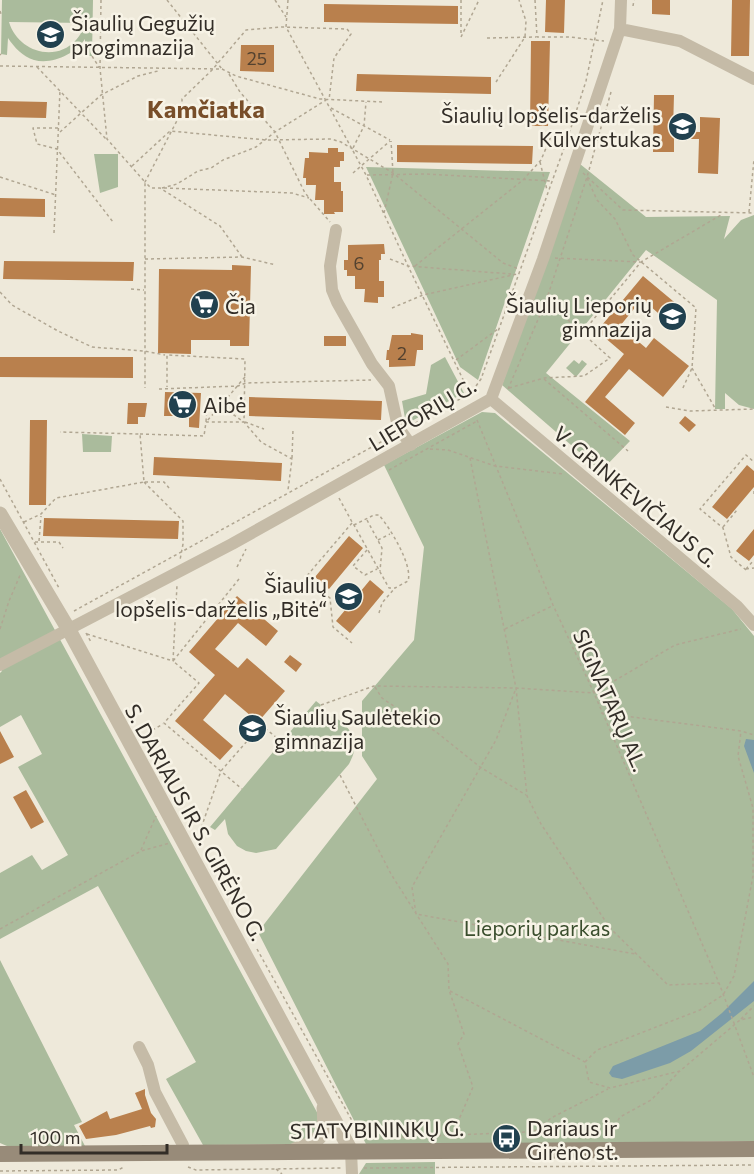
<svg xmlns="http://www.w3.org/2000/svg" width="754" height="1174" viewBox="0 0 754 1174" font-family="Commissioner,sans-serif">
<style>
.green{fill:#aabb9c;fill-rule:evenodd}
.water{fill:#7c9ca8}
.building{fill:#b9804d}
.lines{fill:none;stroke-linecap:round;stroke-linejoin:round}
.path{stroke:#b0a692;stroke-width:1.5;stroke-dasharray:3 3;stroke-linecap:butt}
.minor{stroke:#c5bba7;stroke-width:12}
.tertiary{stroke:#c5bba7;stroke-width:15}
.secondary{stroke:#988b79;stroke-width:16}
.labels{text-anchor:middle;dominant-baseline:central;stroke-width:5;stroke-linejoin:round;paint-order:stroke}
.number-label{font-size:18px;fill:#544230}
.poi-label{font-size:21px;fill:#322d27;stroke:#f7f3e6;text-anchor:start}
.street-label{font-size:21px;fill:#322d27;stroke:#f7f3e6}
.park-label{font-size:21px;fill:#3a4e2d;stroke:#f7f3e6}
.quarter-label{font-size:24px;font-weight:bold;fill:#784e29;stroke:#f7f3e6}
</style>
<rect width="100%" height="100%" fill="#eee9da"/>
<path class="green" d="M2 0H93L92 56H85V39C75 54 52 65 34 60 23 57 14 47 8 38L7 55 1 54ZM9 22 86 23V24C83 29 80 36 76 40 54 64 17 50 9 22Z
M94 154H118V187L100 193Z
M580 164 646 217 730 216 724 239 741 220 754 215V409L739 405 725 393V409H715L717 300 646 250 546 373 630 441 601 471 502 385Z
M366 167 550 172 478 380 460 367Z
M445 357 464 393 406 424 402 401 426 394 431 365Z
M574 360 579 364 582 360 587 364 576 377 566 368Z
M482 412 495 413 732 609 754 636V1141L367 1146 258 932 377 779 362 756V701L414 640 424 547 384 465Z
M82 434 112 436 111 452H83Z
M0 529 319 1116 320 1130 299 1144 203 1145 166 1079 196 1062 98 886 0 939V873L32 855 42 870 68 855 18 767 42 754 21 715 0 727V673L2 671 0 667Z
M316 701 321 705 316 713C336 714 356 727 354 750 354 754 351 760 349 764L276 849 256 853 246 851 237 846 228 834 225 819 215 830 210 827Z
M0 960 82 1122 74 1125 85 1146H7L0 1143Z
M435 1162V1174H359L366 1163Z"/>
<path class="water" d="M746 739 754 740V773L744 746Z
M754 981V1001L691 1051 670 1063 622 1079 612 1077 609 1073 613 1066 700 1031 722 1013Z"/>
<path class="building" d="M546 0H565L564 33 545 32Z
M652 0H670V15L652 14Z
M732 0H750L749 56H731Z
M324 4 458 6V24L324 22Z
M531 41H550L548 126H530Z
M241 45H274V72L240 71Z
M357 74 491 77V94L356 91Z
M654 95H674L673 131 700 132V117L720 118 718 174 698 173 699 139H674V152H653Z
M0 101 47 102 46 118 0 117Z
M397 145 533 146 532 164 397 162Z
M328 148H338V152H344V161H340V167H334V182H341V191H343V212H334L335 214H324V200H315L316 185H306V178H303L305 158H309V152L328 153Z
M0 198 45 199V217L0 216Z
M384 244 385 254H381V260H379V281H384V297H378V303L364 302 365 289H355V276H347V270H344V260H348V245Z
M4 261 134 262 133 281 3 279Z
M232 265 251 266 249 346H230V340H191V354L158 353 159 269 232 270Z
M643 276 685 311 673 326 642 299 620 326 646 348 654 338 689 366 663 397 629 369 605 397 635 423 625 435 585 402 624 354 597 331Z
M411 333 423 335V350H417L415 366 389 367V360H386L387 350H389L392 335H411Z
M324 336H346V346H324Z
M0 357H133V378L0 377Z
M165 392 201 393 199 428 189 427V416H164Z
M249 397 382 401 381 420 249 416Z
M128 403H147L145 417H138V424H127Z
M685 416 696 425 689 432 679 423Z
M30 420H47L46 505H29Z
M154 457 282 463 281 481 153 475Z
M747 465 754 471V487L727 519 712 507Z
M44 518 179 521 178 539 43 536Z
M754 529V555L749 561 736 551Z
M349 536 363 548 329 589 315 577Z
M370 580 384 592 350 633 336 621Z
M237 596 278 631 266 646 238 623 215 649 238 668 247 658 285 691 258 722 225 694 203 720 233 746 220 760 175 721 215 675 189 652Z
M290 655 302 664 296 672 284 662Z
M0 731 14 757 0 764Z
M26 790 44 822 31 829 13 797Z
M145 1089V1095L151 1113 156 1119 155 1127 151 1128 150 1126 116 1135 86 1139 79 1126 107 1111 110 1119 142 1109 135 1093Z"/>
<g class="lines">
<path class="path" d="M101 0 100 68 107 139 145 182V388
M167 0 222 69
M275 0 286 17
M288 0 286 27 366 175 408 266 472 398
M461 0V36
M535 0 537 37H570L604 41
M633 6 634 0
M0 11 1 14
M461 37 479 0
M487 38 536 37
M0 55 1 54
M92 56 99 67
M0 66 222 69 236 76 320 99 382 102
M37 67 106 139
M229 74 240 92 275 132 305 193 330 222
M496 82 525 37 526 21 519 0
M331 108 390 140
M58 128H33L37 144 57 149 113 222
M60 132 101 95 138 76 158 71
M353 148 364 126 366 102
M540 162 547 190
M132 166 170 131 266 140 331 139 341 142 393 173 503 263 519 269
M353 173 390 141
M583 173 623 210 754 213
M367 175 426 174 551 181
M0 177 56 195
M587 178 597 200 615 219 633 255 696 308 692 368 682 390
M162 188 177 184 198 171 211 168 223 160 256 147 275 132 326 100
M164 188 292 193 309 198
M749 212 754 159
M384 213 393 173 391 141
M54 233 60 90
M242 257 220 226 160 188H151L145 182 182 111V99L212 70 246 30 282 27 347 29 351 34 334 58 329 100
M555 258 640 262
M145 259 242 257 276 265
M390 259 408 266 511 274
M415 266 523 180 541 160 552 134
M131 289 144 290
M0 292 12 305 58 331 92 347 144 351 165 355
M392 308 423 295 517 274
M583 332 641 262 721 215
M456 360 498 329
M692 368 715 408
M245 377C232 392 220 407 206 422L207 403 221 406 244 422 261 442 292 459 288 490
M544 379 628 451
M509 388 544 378 584 376 610 358 547 301
M159 389 238 386 246 383 371 380
M508 389 546 301 587 177 611 92
M666 407 690 411 754 409
M477 420 553 605 594 693 719 983 754 1077
M245 422 264 429
M410 426 471 393 481 379 568 137 586 81 603 0
M140 434 204 436 206 422H244L245 359 167 355V387
M430 449 448 450 495 466 563 474
M292 458 293 429
M470 458 516 688 527 796 541 824 610 928 668 985 719 983
M389 470 477 421
M0 479 59 588
M144 482 183 521V544L180 560
M145 482H164L169 488
M754 491V494
M339 498 352 522 354 525 389 588H395L408 581C413 565 390 528 379 515H374L354 525
M367 520 382 548 380 571
M24 522 41 514 56 498 144 482 140 434 60 432
M352 523 305 578 330 598 333 627 352 643
M723 527 737 510
M378 540 390 534
M39 541 41 516
M35 542H59L63 548
M367 550 353 566 365 575 377 569
M237 567 246 549
M746 569 754 560
M746 569 754 568
M746 570 731 557 723 528 700 509 746 455 754 462
M239 579 173 661 199 683 164 723 242 789
M74 611 390 437
M379 613 382 603 394 589
M0 629 9 601 21 573
M505 629 552 606
M86 633 91 642
M87 634 173 661 177 585
M375 687 382 698 408 716 435 731 480 767 526 795
M515 691 496 740 412 887 416 914 635 954
M321 705 374 686 516 688 594 693 675 645 741 629
M601 713 741 731 754 735
M142 736 163 724
M340 775 391 874 448 964 449 990 464 1034 458 1044 473 1087 451 1138
M194 835 199 834 221 771 261 725 282 742
M141 850 156 816
M0 929 141 851 170 843
M257 949 361 1137
M450 991 585 1062 589 1082 610 1088 680 1071 740 1020 754 1017
M741 1019 754 1006
M585 1062 597 1050 700 1010 723 995 734 976 753 876V808L738 756 741 731
M609 1136 620 1117 651 1100 679 1072
M402 1137 528 1132 537 1130 551 1118 608 1089
M188 1167 196 1170 341 1168
M364 1168 754 1165
M276 1169 282 1174
M0 1171 118 1170 124 1167"/>
<path class="minor" d="M620 29 680 41 754 79
M336 230 330 266 332 290 337 302 372 364 389 386 398 427 411 445
M491 399 737 606 754 625
M0 665 232 544 491 399 543 259 620 29 621 0
M139 1047 148 1065 155 1092 183 1145V1153
M351 1151 352 1174"/>
<path class="tertiary" d="M0 514 69 630 351 1151
M295 1150C320 1142 327 1135 324 1108"/>
<path class="secondary" d="M0 1154 754 1149"/>
</g>
<defs>
<symbol id="school-disc" viewBox="-11 -11 22 22"><circle r="9.5" fill="#21414f" stroke="#f7f3e6"/><path d="M0-5L7-2L0 1L-7-2ZM-4 1L0 2.5L4 1V4Q0 6-4 4Z" fill="#fff"/></symbol>
<symbol id="supermarket-disc" viewBox="-11 -11 22 22"><circle r="9.5" fill="#21414f" stroke="#f7f3e6"/><path d="M-6-5.5h2.5l.6 2H6L4.5 2H-2.5L-4.4-4H-6ZM-1.5 3.2a1.3 1.3 0 1 0 .1 0ZM3 3.2a1.3 1.3 0 1 0 .1 0Z" fill="#fff"/></symbol>
<symbol id="bus-disc" viewBox="-11 -11 22 22"><circle r="9.5" fill="#21414f" stroke="#f7f3e6"/><path d="M-5-6H5V4H4V6H2V4H-2V6H-4V4H-5ZM-3.5-4V0h7V-4ZM-3.5 1.2v1.5H-2V1.2ZM2 1.2v1.5H3.5V1.2Z" fill="#fff"/></symbol>
</defs>
<g fill-rule="evenodd">
<use href="#school-disc" x="34" y="18" width="33" height="33"/>
<use href="#school-disc" x="666" y="110" width="33" height="33"/>
<use href="#supermarket-disc" x="188" y="288" width="33" height="33"/>
<use href="#school-disc" x="656" y="300" width="33" height="33"/>
<use href="#supermarket-disc" x="166" y="388" width="33" height="33"/>
<use href="#school-disc" x="332" y="580" width="33" height="33"/>
<use href="#school-disc" x="236" y="712" width="33" height="33"/>
<use href="#bus-disc" x="490" y="1122" width="33" height="33"/>
</g>
<g class="labels">
<g class="number-label">
<text x="257" y="58">25</text>
<text x="359" y="263">6</text>
<text x="402" y="353">2</text>
</g>
<g class="poi-label">
<text x="71" y="22">Šiaulių Gegužių<tspan x="71" dy="24">progimnazija</tspan></text>
<text x="661" y="114" text-anchor="end">Šiaulių lopšelis-darželis<tspan x="661" dy="24">Kūlverstukas</tspan></text>
<text x="652" y="304" text-anchor="end">Šiaulių Lieporių<tspan x="652" dy="24">gimnazija</tspan></text>
<text x="225" y="305">Čia</text>
<text x="203" y="404">Aibė</text>
<text x="327" y="584" text-anchor="end">Šiaulių<tspan x="327" dy="24">lopšelis-darželis „Bitė“</tspan></text>
<text x="274" y="716">Šiaulių Saulėtekio<tspan x="274" dy="24">gimnazija</tspan></text>
<text x="527" y="1127">Dariaus ir<tspan x="527" dy="24">Girėno st.</tspan></text>
</g>
<g class="street-label">
<text transform="translate(422 414) rotate(-31)">LIEPORIŲ G.</text>
<text transform="translate(636 496) rotate(40)">V. GRINKEVIČIAUS G.</text>
<text transform="translate(611 700) rotate(66)">SIGNATARŲ AL.</text>
<text transform="translate(196 822) rotate(61)">S. DARIAUS IR S. GIRĖNO G.</text>
<text transform="translate(377 1129) rotate(-1)">STATYBININKŲ G.</text>
</g>
<g class="park-label">
<text x="537" y="927">Lieporių parkas</text>
</g>
<g class="quarter-label">
<text x="206" y="108">Kamčiatka</text>
</g>
</g>
<path d="M21 1144v9h146v-9" fill="none" stroke="#322d27" stroke-width="3"/>
<text x="30" y="1144" font-size="18" fill="#322d27" stroke="#f7f3e6" stroke-width="4.5" paint-order="stroke">100 m</text>
</svg>
